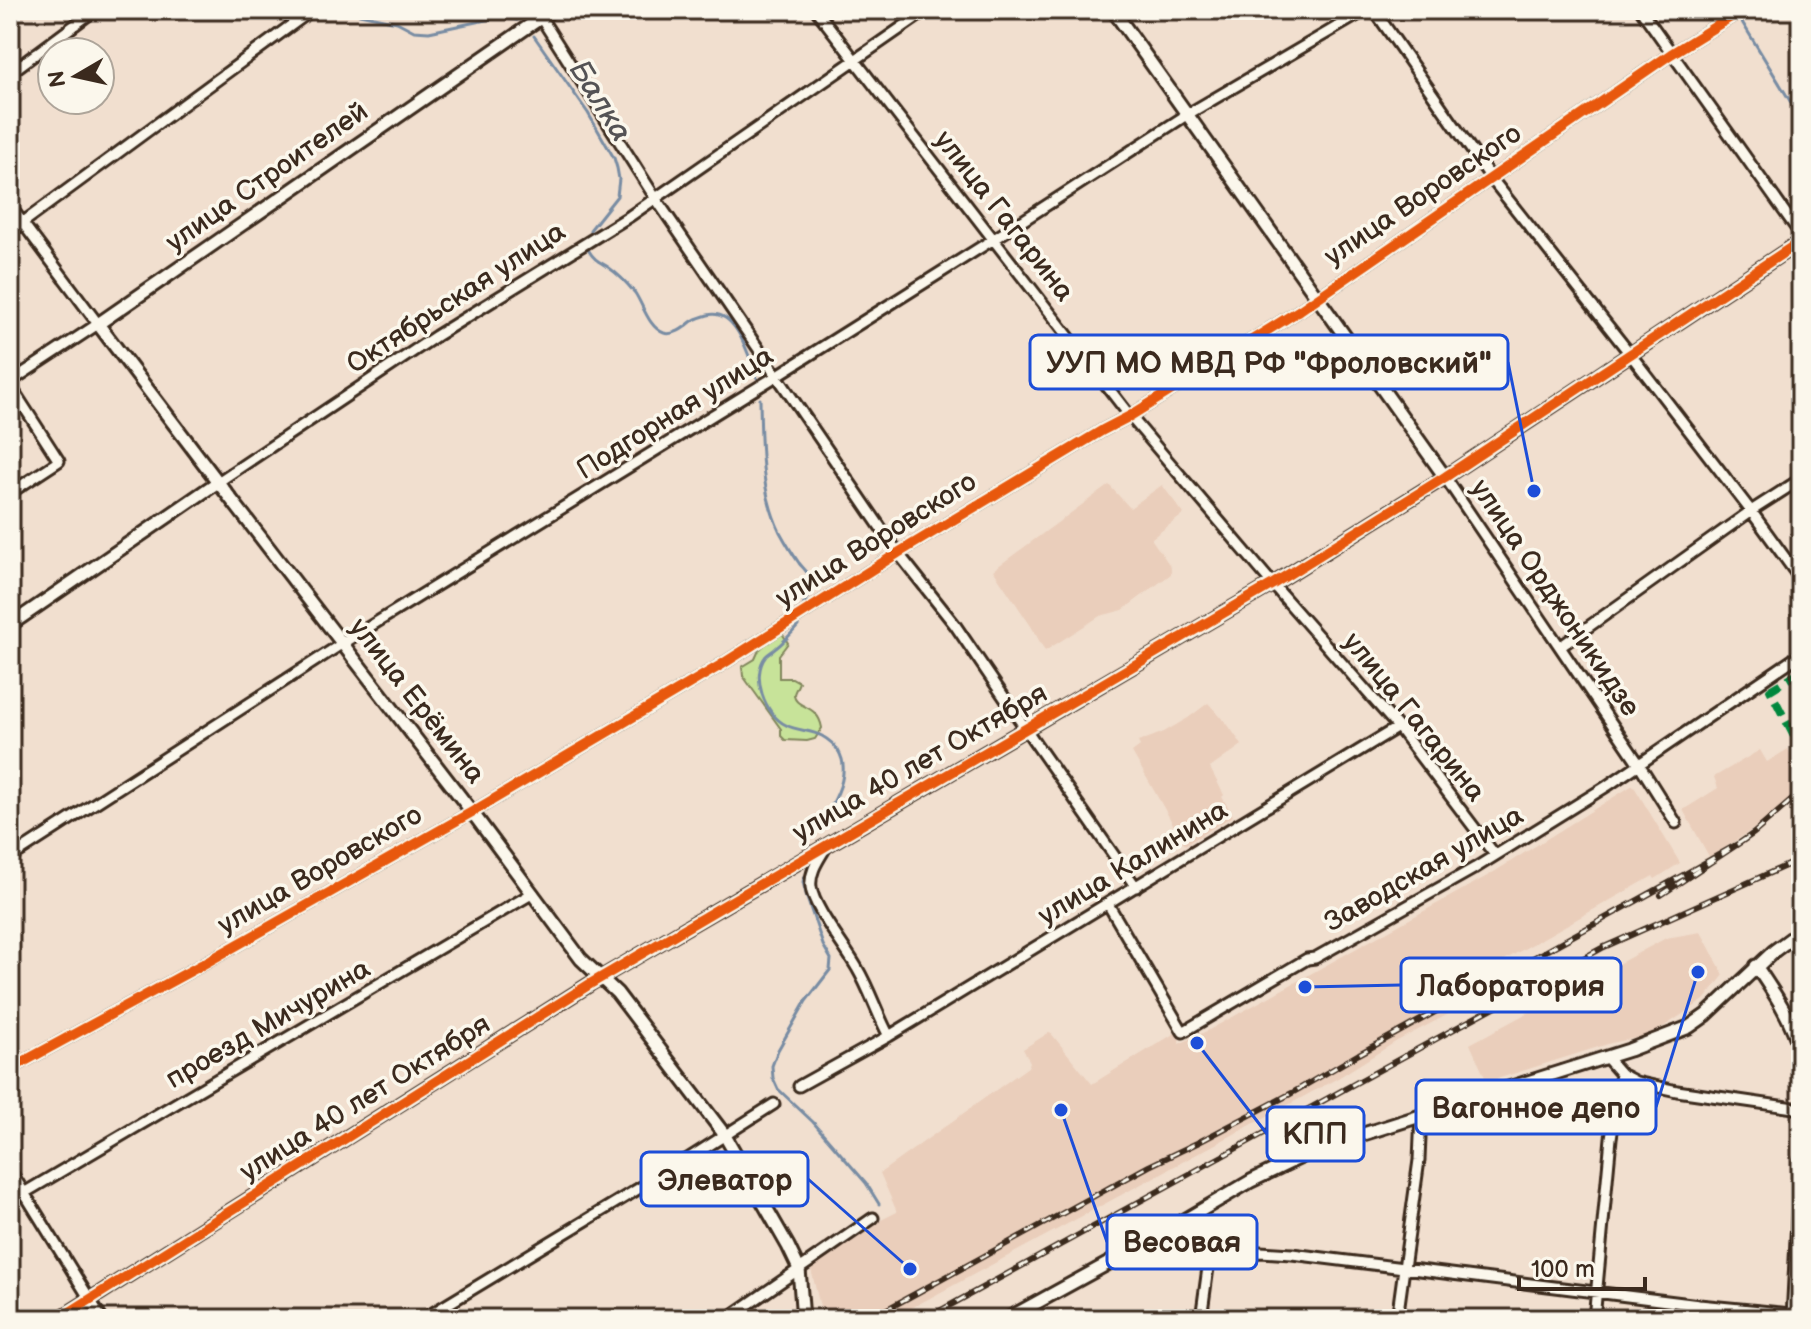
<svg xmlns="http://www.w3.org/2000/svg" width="1811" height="1329" viewBox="0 0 1811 1329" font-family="'Balsamiq Sans',sans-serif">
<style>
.built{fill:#eacebb}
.green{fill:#c7e399;stroke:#81865c;stroke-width:2}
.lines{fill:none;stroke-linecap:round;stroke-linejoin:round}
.stream{stroke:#788ca3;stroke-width:3}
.minor-casing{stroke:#3b2a1e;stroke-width:15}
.tertiary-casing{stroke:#3b2a1e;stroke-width:17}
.minor{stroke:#fbf7ec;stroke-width:9}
.tertiary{stroke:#fbf7ec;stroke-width:11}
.rail-casing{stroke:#3b2a1e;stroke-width:6}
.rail{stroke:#fbf7ec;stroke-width:3;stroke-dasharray:9;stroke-linecap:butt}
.quiet{stroke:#00873e;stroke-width:8;stroke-dasharray:16 8;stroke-linecap:butt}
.cycleway-casing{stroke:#fbf7ec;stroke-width:15}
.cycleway{stroke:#e8590c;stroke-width:10}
.labels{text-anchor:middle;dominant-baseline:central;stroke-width:7;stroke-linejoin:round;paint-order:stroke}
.street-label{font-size:28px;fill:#3b2a1e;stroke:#fbf7ec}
.water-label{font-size:30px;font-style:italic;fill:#545355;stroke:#fbf7ec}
.leader{fill:none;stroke:#1d4ed8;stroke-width:3}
.callout-dot{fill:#1d4ed8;stroke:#fbf7ec;stroke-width:3}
.callout{fill:#fbf7ec;stroke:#1d4ed8;stroke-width:3}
.callout-label{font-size:30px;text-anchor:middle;font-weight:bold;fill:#3b2a1e}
</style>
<rect width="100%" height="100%" fill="#f1dfcf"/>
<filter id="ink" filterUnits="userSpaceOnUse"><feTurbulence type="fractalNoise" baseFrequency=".0125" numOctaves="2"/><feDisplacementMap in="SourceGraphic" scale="16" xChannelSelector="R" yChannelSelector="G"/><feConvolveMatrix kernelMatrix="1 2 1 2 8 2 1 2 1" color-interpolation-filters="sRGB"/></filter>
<g filter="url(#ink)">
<path class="built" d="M1109 485 1130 508 1162 485 1184 514 1152 538V540L1171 567V574L1123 610 1100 616 1045 651 1031 626 993 570Z
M1208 703 1228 725 1242 745 1210 768 1224 795 1222 797 1233 816 1185 845 1132 752 1140 746 1138 742 1164 732 1188 718Z
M1788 749 1801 772V789L1765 821 1710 858 1683 810 1718 788 1714 777 1760 750 1767 762Z
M1633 785 1680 863 1655 879 1653 876 1499 963 1510 982 1397 1041 1338 1078 891 1319H823L811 1269 877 1222 897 1212 880 1173 1028 1067 1030 1062 1023 1049 1050 1032 1092 1084 1180 1030 1179 1044 1209 1030 1489 875Z
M1701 932 1724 975 1704 1000 1651 1035 1611 1043 1487 1082 1470 1044 1666 938Z"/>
<path class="green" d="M782 633 788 643 779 655V678H792L799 682C798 686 795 690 794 694 794 709 818 703 822 728L815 739 807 741 785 740 781 736V729L743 676 742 667 755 659 759 650 769 641Z"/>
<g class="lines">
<path class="stream" d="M353 10 355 13 397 22 414 31 429 32 500 17 517 20
M1739 17 1801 119
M534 36 588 113 614 158 617 168 619 179 617 196 590 230
M1801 163V172
M589 251C594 260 600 262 608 267 618 274 627 283 635 293 643 305 649 328 664 333 674 336 684 328 691 322 696 318 702 317 708 315 737 308 749 358 757 378
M760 399C761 444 760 490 780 532 786 543 792 553 799 563 802 567 809 573 810 578 815 591 803 600 801 612
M1765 496 1801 472
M799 619 798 626C791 634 784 642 776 648 773 651 769 653 766 656 750 676 765 715 786 725 797 731 811 730 822 736 864 760 834 803 815 832
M804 877 803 882 807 898 823 945 831 959 830 970 806 1001 778 1050 772 1066 773 1078 778 1089 813 1122 866 1183 879 1204"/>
<defs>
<path id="minor" d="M536 10 656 199 898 553 955 625 1034 741 1136 887
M816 10 1130 416 1282 595 1398 727 1495 855
M1374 10 1491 178 1631 355 1751 511 1801 580
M1641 10 1801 235
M10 73 95 10
M10 206 98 324 10 382
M10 232 312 10
M10 385 59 461 10 493
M1445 477 1639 764 1676 823
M218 482 436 336 630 216 927 10
M1560 647 1751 511 1801 479
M826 847C819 859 809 872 811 887 813 907 846 948 857 968 870 990 877 1014 889 1036
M10 858 343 643 778 375 1016 225 1188 114 1366 10
M1108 904 1183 1032 1307 959 1315 958 1475 868 1607 786 1801 654
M1606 1057 1621 1074 1636 1082 1677 1091 1801 1109
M10 1069 207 962 472 812 721 665 898 553 1103 430 1130 416 1300 310 1671 54 1742 10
M799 1086 889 1036 1398 727
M10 1170 102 1319
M24 1193 533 893
M1149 1241 1210 1253 1260 1252 1292 1254 1699 1305 1801 1315
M423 1319 686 1160 774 1104
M727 1319 873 1218
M1201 1319 1210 1253
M1397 1319 1419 1160 1421 1115
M1594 1319 1611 1138 1621 1074"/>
<path id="tertiary" d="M552 10 98 324 218 482 472 812 581 959 617 993 724 1134 788 1246 799 1269 803 1319
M1113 10 1445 477
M10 625 218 482
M1756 966C1775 994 1793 1021 1801 1053
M59 1319 590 984 1273 584 1445 477 1801 241
M1007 1319 1149 1241 1251 1181 1307 1154 1357 1136 1629 1050 1689 1027 1706 1015 1774 951 1801 931
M1793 1319 1801 1160"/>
</defs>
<use href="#minor" class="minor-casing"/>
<use href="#tertiary" class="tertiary-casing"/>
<use href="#minor" class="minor"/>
<use href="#tertiary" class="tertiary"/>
<defs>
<path id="rail" d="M1741 842 1754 833 1801 792
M869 1319 1149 1166 1197 1143 1292 1093 1359 1054 1687 873 1741 842 1661 895
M925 1319 1602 948 1801 859"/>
</defs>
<use href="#rail" class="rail-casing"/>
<use href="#rail" class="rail"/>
<path class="quiet" d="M1801 671 1770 690 1801 750"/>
<defs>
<path id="cycleway" d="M10 1069 207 962 472 812 721 665 898 553 1103 430 1130 416 1300 310 1671 54 1742 10
M59 1319 590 984 1273 584 1445 477 1801 241"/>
</defs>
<use href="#cycleway" class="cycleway-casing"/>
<use href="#cycleway" class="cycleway"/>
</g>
</g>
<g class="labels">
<g class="street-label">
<text transform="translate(267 177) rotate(-35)">улица Строителей</text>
<text transform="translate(1423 195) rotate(-34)">улица Воровского</text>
<text transform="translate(1004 216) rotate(52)">улица Гагарина</text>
<text transform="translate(456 298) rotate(-33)">Октябрьская улица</text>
<text transform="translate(675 413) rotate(-32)">Подгорная улица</text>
<text transform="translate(876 540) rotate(-32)">улица Воровского</text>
<text transform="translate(1555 598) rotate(56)">улица Орджоникидзе</text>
<text transform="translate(417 701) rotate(52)">улица Ерёмина</text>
<text transform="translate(1414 717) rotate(51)">улица Гагарина</text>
<text transform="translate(920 763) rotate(-30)">улица 40 лет Октября</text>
<text transform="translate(1133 863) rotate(-31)">улица Калинина</text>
<text transform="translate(1424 869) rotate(-30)">Заводская улица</text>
<text transform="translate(320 870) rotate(-30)">улица Воровского</text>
<text transform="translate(268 1024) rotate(-30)">проезд Мичурина</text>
<text transform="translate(365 1098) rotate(-32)">улица 40 лет Октября</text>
</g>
<g class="water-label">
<text transform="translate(600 101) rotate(58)">Балка</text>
</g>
</g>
<path class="leader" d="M1534 491L1508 362M1305 987L1401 985M1698 972L1656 1107M1197 1043L1267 1134M910 1269L808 1179M1061 1110L1107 1242"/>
<g class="callout-dot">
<circle cx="1534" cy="491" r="8"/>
<circle cx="1305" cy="987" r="8"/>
<circle cx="1698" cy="972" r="8"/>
<circle cx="1197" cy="1043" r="8"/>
<circle cx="910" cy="1269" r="8"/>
<circle cx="1061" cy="1110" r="8"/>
</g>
<g class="callout">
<rect x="1030" y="335" width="478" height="54" rx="8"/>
<rect x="1401" y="958" width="220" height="54" rx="8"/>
<rect x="1416" y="1080" width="240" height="54" rx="8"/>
<rect x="1267" y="1107" width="97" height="54" rx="8"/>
<rect x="641" y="1152" width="167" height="54" rx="8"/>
<rect x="1107" y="1215" width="150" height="54" rx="8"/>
</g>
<g class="callout-label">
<text x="1269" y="373">УУП МО МВД РФ "Фроловский"</text>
<text x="1511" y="996">Лаборатория</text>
<text x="1536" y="1118">Вагонное депо</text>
<text x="1315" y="1144">КПП</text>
<text x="725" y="1190">Элеватор</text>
<text x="1182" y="1252">Весовая</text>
</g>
<rect width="1811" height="1329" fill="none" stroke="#fbf7ec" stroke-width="40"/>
<rect x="20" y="20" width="1771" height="1289" fill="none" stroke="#3b2a1e" stroke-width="3" filter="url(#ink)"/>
<g transform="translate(76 76) rotate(261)"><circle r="38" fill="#fbf7ec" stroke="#aea59a" stroke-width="2"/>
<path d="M0-6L14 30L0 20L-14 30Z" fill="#3b2a1e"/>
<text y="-12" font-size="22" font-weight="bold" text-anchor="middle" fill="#3b2a1e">N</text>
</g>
<path d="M1519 1277v12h126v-12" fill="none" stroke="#3b2a1e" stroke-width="4"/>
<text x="1531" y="1277" font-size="24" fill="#3b2a1e" stroke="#fbf7ec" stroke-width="6" paint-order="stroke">100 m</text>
</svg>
